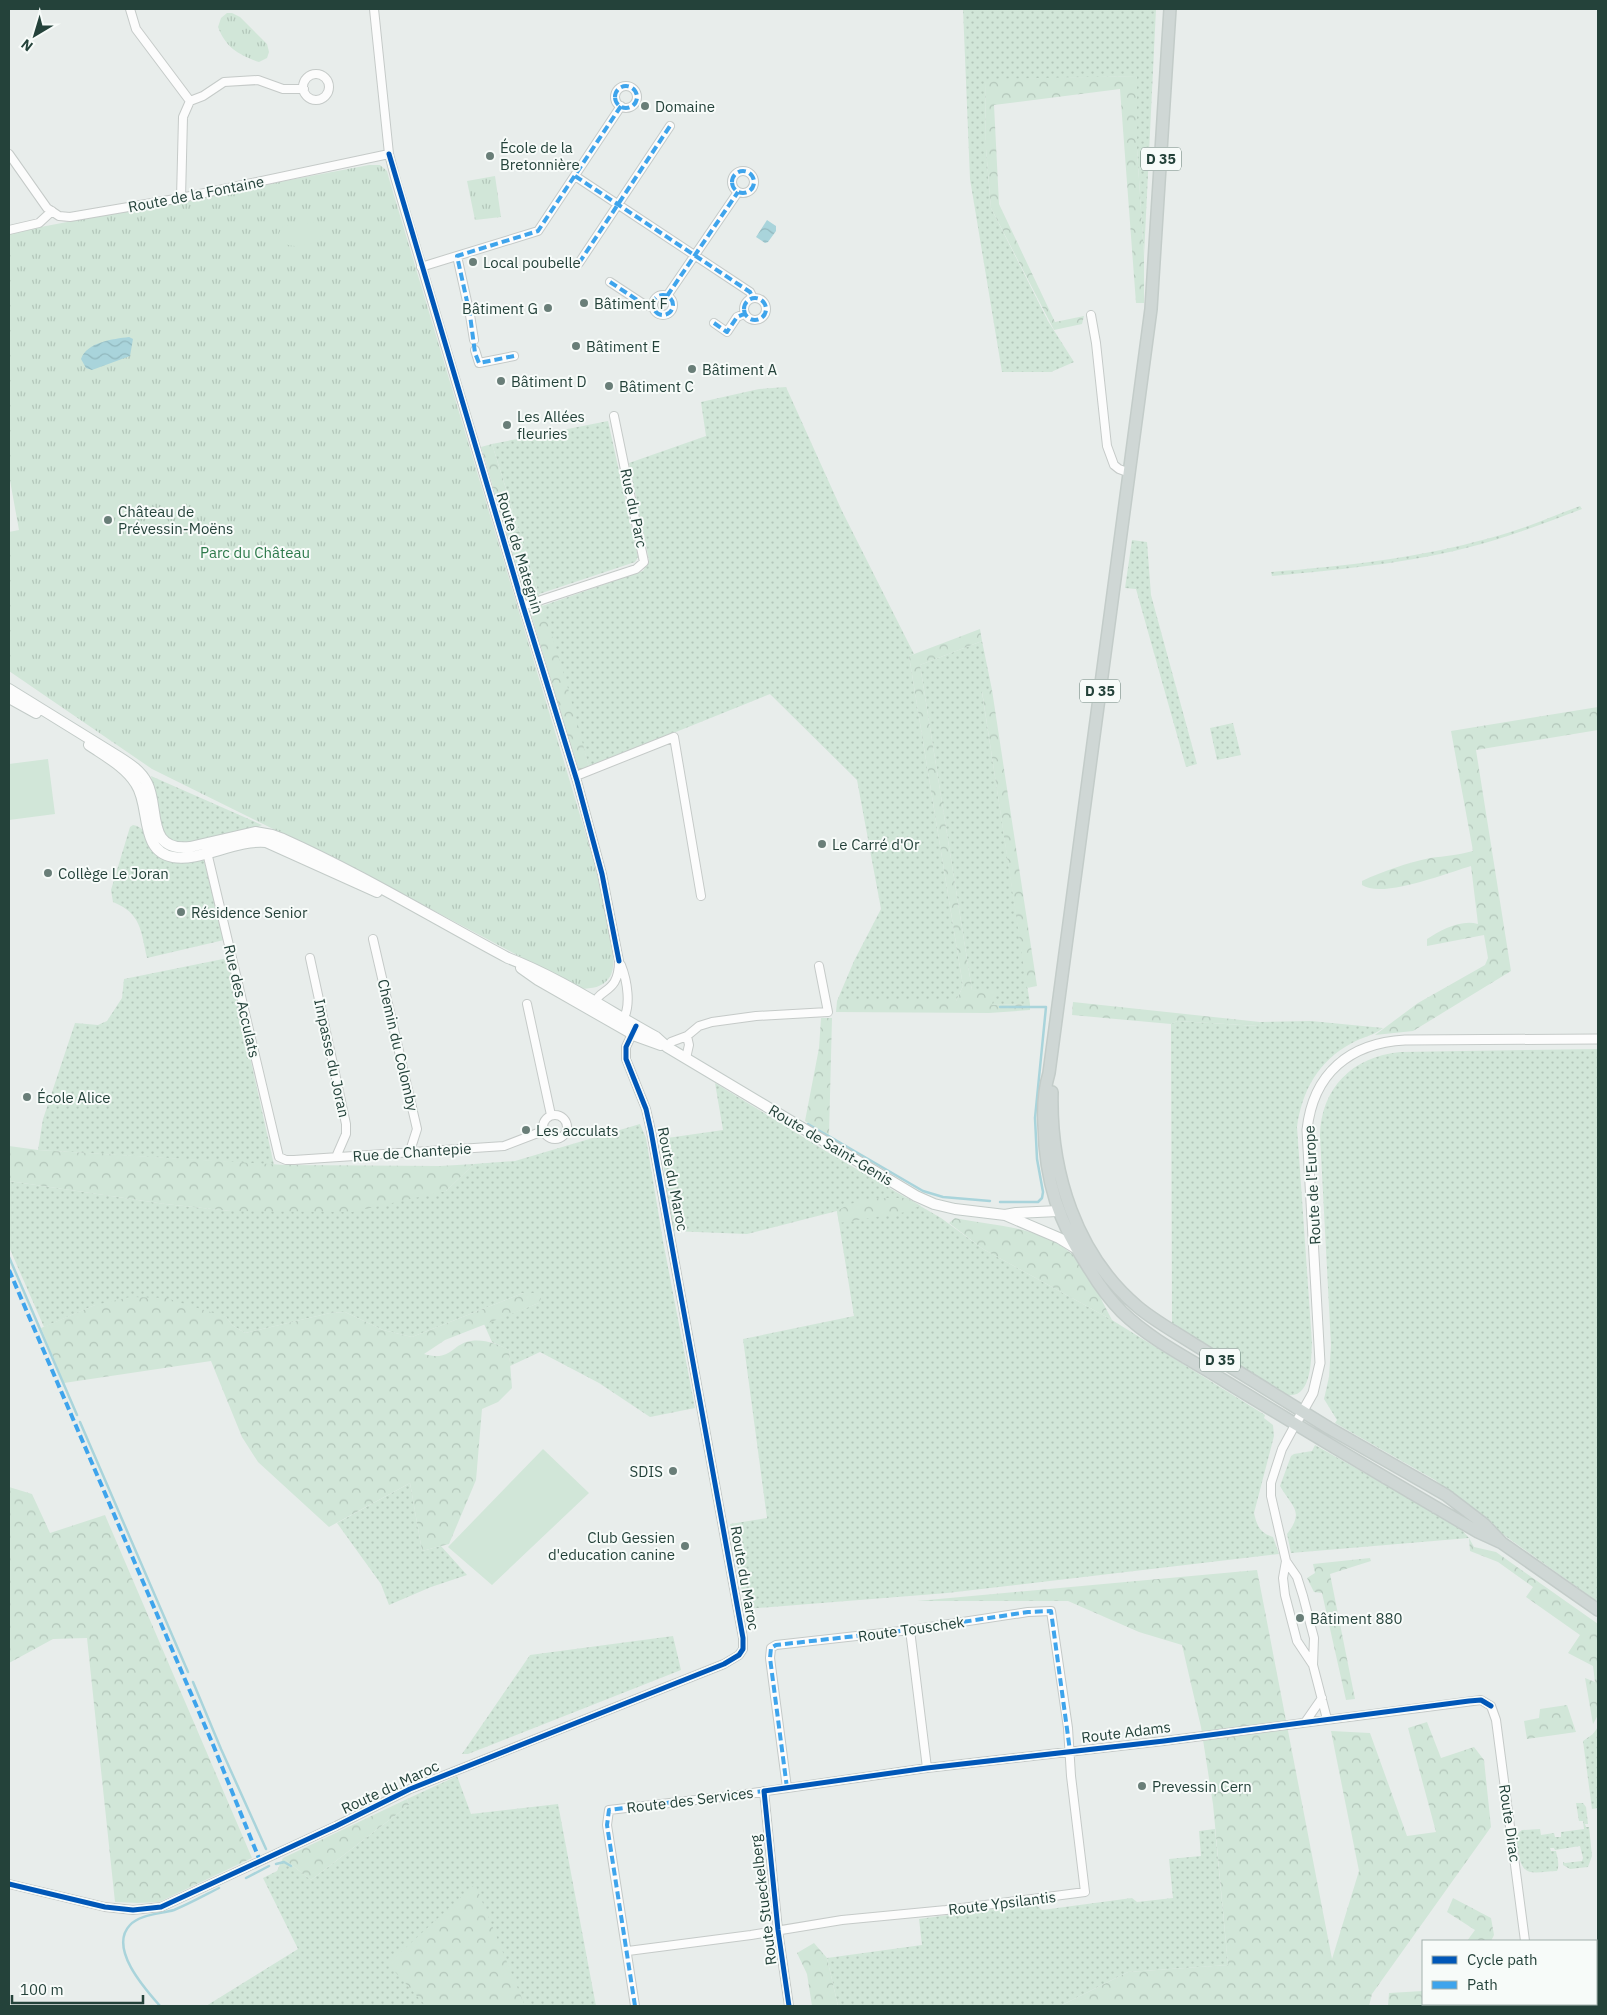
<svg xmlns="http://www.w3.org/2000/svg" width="1607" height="2015" viewBox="0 0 1607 2015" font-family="'IBM Plex Sans',sans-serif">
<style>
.grass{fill:url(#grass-dots)}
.forest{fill:url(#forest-crowns)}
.park{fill:url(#park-tufts)}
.pitch{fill:#d1e6d8}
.water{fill:url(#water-waves)}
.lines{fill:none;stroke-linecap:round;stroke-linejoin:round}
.stream{stroke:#a9d4db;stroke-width:2.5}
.minor-casing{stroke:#c5cac8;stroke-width:10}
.tertiary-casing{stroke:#c5cac8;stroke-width:11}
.secondary-casing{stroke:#c3cbc8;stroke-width:12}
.primary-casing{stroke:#c3ccc9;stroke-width:14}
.minor{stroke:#fcfcfc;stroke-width:8}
.tertiary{stroke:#fcfcfc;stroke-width:9}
.secondary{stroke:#fcfcfc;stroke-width:10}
.primary{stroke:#cfd7d5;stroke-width:11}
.quiet{stroke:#3ea4ec;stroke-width:4;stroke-dasharray:8 4;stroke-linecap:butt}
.cycleway-casing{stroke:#f7fbf9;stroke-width:8}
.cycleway{stroke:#0057b8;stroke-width:5}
.poi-dot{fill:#697e78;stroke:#f7fbf9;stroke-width:2}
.labels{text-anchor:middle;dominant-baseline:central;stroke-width:4;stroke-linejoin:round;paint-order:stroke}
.shield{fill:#f7fbf9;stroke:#637a73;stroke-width:1}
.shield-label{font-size:14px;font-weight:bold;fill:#24423a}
.poi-label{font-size:15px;fill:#24423a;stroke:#f7fbf9;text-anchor:start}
.street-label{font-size:15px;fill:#24423a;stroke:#f7fbf9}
.park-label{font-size:15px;fill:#2d7a4b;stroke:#f7fbf9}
</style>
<defs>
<pattern id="grass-dots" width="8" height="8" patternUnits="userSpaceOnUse" patternTransform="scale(1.25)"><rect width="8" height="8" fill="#d1e6d8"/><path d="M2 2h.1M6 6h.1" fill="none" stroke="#b3c6ba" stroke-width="1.8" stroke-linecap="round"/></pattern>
<pattern id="forest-crowns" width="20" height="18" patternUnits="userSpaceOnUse" patternTransform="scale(1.25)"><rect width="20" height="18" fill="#d1e6d8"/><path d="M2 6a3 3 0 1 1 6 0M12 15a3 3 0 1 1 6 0" fill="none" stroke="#b3c6ba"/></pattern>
<pattern id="park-tufts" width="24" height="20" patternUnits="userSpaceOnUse" patternTransform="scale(1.25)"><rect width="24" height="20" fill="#d1e6d8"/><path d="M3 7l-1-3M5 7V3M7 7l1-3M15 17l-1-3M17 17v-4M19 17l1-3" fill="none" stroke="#b3c6ba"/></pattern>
<pattern id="water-waves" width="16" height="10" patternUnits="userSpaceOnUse" patternTransform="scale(1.25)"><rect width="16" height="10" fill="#a9d4db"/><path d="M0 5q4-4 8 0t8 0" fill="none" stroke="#91b7bd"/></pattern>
</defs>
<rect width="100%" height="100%" fill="#e8edeb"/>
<path class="grass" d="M963 9H1156L1144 256 1137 149 1136 76 985 80 986 149 991 208 1048 321 1074 362 1051 372H1002L970 179Z
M786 387 842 511 914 654 909 656 963 986 956 1001H837L854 961 881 909 857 780 770 694 589 767 542 606 643 571 649 560 629 463 706 436 701 402 759 389Z
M608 421 638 557 635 562 539 594 492 444Z
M1580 506 1582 509C1553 520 1525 531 1495 540 1423 562 1347 569 1272 576L1271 572C1345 566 1419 558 1490 538 1521 530 1551 517 1580 506Z
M1132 540 1147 542 1151 595 1197 764 1186 767 1136 589 1125 588Z
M982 641 992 690 982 692 1030 1004 991 1005 994 994 972 990 920 665Z
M1233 723 1241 755 1217 760 1210 728Z
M151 776 262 825 254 829 183 844 169 839 162 830Z
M133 825C145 827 147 837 151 847L204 860 224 940 147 958C141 931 141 913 113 902L111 890 130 827Z
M228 958 274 1165 38 1150 43 1119 75 1023 98 1025 107 1021 122 998 124 979Z
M1177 1021 1258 1026 1260 1022 1311 1021 1383 1028C1373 1036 1362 1037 1352 1043 1318 1061 1302 1091 1297 1127L1312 1343C1311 1359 1312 1399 1287 1395L1172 1323 1171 1024Z
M1598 1049V1602L1501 1533 1435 1480 1335 1423 1337 1420 1324 1399 1329 1377 1331 1345 1320 1136C1321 1088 1352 1057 1400 1052Z
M715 1083 829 1153 941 1218 983 1249 1112 1320 1265 1415 1264 1418 1273 1425 1274 1436 1254 1513C1257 1526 1260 1533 1273 1537L1279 1554 947 1593 745 1609 730 1524 767 1518 743 1339 854 1316 837 1211 747 1234 672 1231 660 1139 723 1130Z
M640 1124 646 1138 663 1241 695 1408 650 1417 599 1383 540 1352 510 1366 509 1350 492 1342 484 1324 539 1303 523 1293 412 1337 383 1330 345 1312 330 1313 245 1333 232 1325 226 1317 95 1305 44 1327 9 1247V1181L165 1204 231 1211 446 1191 474 1164 515 1161Z
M1315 1445 1458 1526 1469 1538 1291 1553 1287 1534C1305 1511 1292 1507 1280 1486L1291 1456 1294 1454 1312 1451Z
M410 1483 422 1551 441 1546 467 1575 431 1587 389 1605 381 1584 337 1523Z
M673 1636 681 1670 468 1754H462L530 1655Z
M1598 1727V1808L1592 1809 1583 1741 1593 1734Z
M457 1776 471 1814 558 1804 596 2006H206L298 1949 263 1878 277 1871 283 1858 311 1880 409 1805 407 1799Z
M1576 1803H1583L1586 1807 1588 1824H1585L1586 1827H1589L1592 1856 1588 1867 1570 1869 1563 1865V1862L1565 1863 1582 1861 1583 1858 1580 1846 1555 1850 1554 1848H1550L1551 1851H1556C1557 1857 1560 1864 1557 1871 1538 1871 1522 1880 1519 1854 1518 1848 1516 1840 1517 1834L1522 1830 1540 1829 1541 1835 1554 1833 1555 1837H1561V1832L1584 1829 1583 1821H1579Z
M1215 1829 1228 1965 1128 1972 1060 2006H838L827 1958 922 1945 919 1919 1034 1903 1042 1910 1132 1898 1137 1902 1173 1898 1169 1859 1201 1856 1199 1831Z"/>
<path class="forest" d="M1137 76V149L1144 256V303H1136L1120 89 994 105 999 204 1055 322 1084 316 1082 324 1054 330 991 208 986 149 985 79Z
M492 444 566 681 589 767 578 771 481 447Z
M980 629 982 641 920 665 972 990 995 991 992 1005 1030 1004V1010L989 1013 836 1012 837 1001H956L963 986 909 656Z
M992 690 1037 986 1027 988 982 691Z
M1598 707V730L1476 750 1511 971 1413 1031 1375 1035 1418 1003 1485 965 1488 958 1484 935 1427 946V939C1441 930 1461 919 1478 924L1471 866C1447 873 1382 899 1362 885V881C1383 871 1407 863 1430 858 1445 856 1459 855 1473 851L1451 731Z
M1073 1002 1260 1022 1259 1026 1177 1021 1171 1024 1072 1015Z
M821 1018H832L829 1135 805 1121 819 1048Z
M9 1146 38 1150 285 1165 440 1166 474 1164 446 1191 352 1212 231 1211 165 1204 9 1181Z
M907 1198 921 1206 906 1212 839 1223 837 1211C858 1197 883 1198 907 1198Z
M955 1218C993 1226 1042 1226 1072 1254 1087 1269 1102 1301 1112 1320L983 1249 949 1223Z
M523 1293H537L541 1298 539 1303 445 1340 424 1354C452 1362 451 1344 471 1341 485 1339 497 1344 509 1350L512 1388 498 1402 482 1409 476 1480 449 1544 422 1551 410 1483 329 1527 258 1462 242 1437 211 1361 64 1383 41 1328 95 1305 130 1297 166 1298 226 1317 232 1325 245 1333 330 1313 345 1312 383 1330 412 1337Z
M9 1487 32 1494 50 1533 105 1515 252 1858 159 1902 138 1903 115 1902 87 1638 53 1639 9 1663Z
M1469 1538 1474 1547 1496 1552 1598 1624V1715L1593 1724 1585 1678 1595 1682 1593 1666 1568 1653 1580 1635 1526 1597 1533 1587 1498 1562 1470 1551Z
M1370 1558 1371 1561 1330 1574 1355 1699 1346 1700 1322 1593 1314 1592 1307 1578 1315 1573 1313 1564Z
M1257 1570 1332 1959 1359 1871 1331 1731 1370 1733 1407 1836 1436 1832 1408 1728 1427 1722 1441 1758 1474 1747 1484 1760 1491 1827 1372 1994 1369 2006H1060L1128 1972 1228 1965 1213 1804 1201 1727 1182 1645 1139 1632 1068 1601H917Z
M1567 1705 1576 1732 1527 1739 1524 1721 1539 1718 1540 1709Z
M407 1799 409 1805 311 1880 283 1858Z
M475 1884 525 2006H426L388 1964Z
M1453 1898 1491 1918 1494 1935 1491 1941H1467L1475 1930 1447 1912Z
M814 1943 827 1958 838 2006H812L807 1974 797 1953Z
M1423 1991V2004H1446L1443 2006H1388L1389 1993Z"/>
<path class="park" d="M227 13H232L240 17 267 44 269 52 267 58 259 62C239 55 226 48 218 27L221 18Z
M369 165H380L387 171 390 182 595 865C600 888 623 961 609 978 602 988 592 988 581 989L380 882 152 769 9 671V532L19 530 9 475V233Z
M495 176 501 217 475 220 467 181Z"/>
<path class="pitch" d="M317 222 321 225 323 234 317 242C304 245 286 251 278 237L281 228 284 226Z
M48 759 55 814 9 820V764Z
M543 1449 589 1493 492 1585 448 1547Z"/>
<path class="water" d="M767 220 776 226V231L768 242 765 243 756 237Z
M129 337 133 339 130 356 92 370 86 368 81 359C87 342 113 339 129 337Z"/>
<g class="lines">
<path class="stream" d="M808 1124 923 1191 943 1197 990 1201
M1000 1202H1038L1042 1198 1043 1192 1037 1159 1035 1118 1046 1007H1000
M9 1257 77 1415
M80 1422 188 1672
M193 1682 221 1749 266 1849
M276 1864 284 1862 291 1866
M246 1878 269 1866
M160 2006C145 1989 108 1948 130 1925 140 1914 161 1914 174 1910 189 1904 205 1895 219 1888"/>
<defs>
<path id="minor" d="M130 9 136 29 190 101 183 117 181 198
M374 9 389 154 395 177 523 606 577 781 602 874 619 961C619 995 598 987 594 1006
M303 87a13 13 0 1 1 26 0a13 13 0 1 1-26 0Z
M615 97a11 11 0 1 1 22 0a11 11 0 1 1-22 0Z
M190 101 203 96 224 82 258 80 283 89H304
M9 154 47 208 59 216 70 217 181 198 389 154
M732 182a11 11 0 1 1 22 0a11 11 0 1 1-22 0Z
M575 176 750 292 753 298
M9 230 39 223 52 211
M457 256 470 315 474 340
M579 263 670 126
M421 267 538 231 621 106
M610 282 645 305 652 307
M653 305a10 10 0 1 1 20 0a10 10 0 1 1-20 0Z
M667 296 738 192
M744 309a11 11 0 1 1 22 0a11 11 0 1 1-22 0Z
M1091 315 1096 343 1107 446 1114 465 1119 469 1130 473
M714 323 727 332 737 317 744 314
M475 350 479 363 514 356
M523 606 636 569 644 562 614 416
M576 776 674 737 701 896
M206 848 279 1157 286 1160H294L504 1146 543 1131
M373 939 417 1129 410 1151
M310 958 346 1124V1134L336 1157
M621 965C627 980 632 1007 622 1021
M527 1004 551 1115
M667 1047 671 1042 687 1036 699 1026 712 1022 756 1016 828 1012 819 966
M686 1058 689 1045 687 1036
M543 1127a12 12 0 1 1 24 0a12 12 0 1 1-24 0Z
M1295 1425 1282 1449 1271 1483V1496L1286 1561 1283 1578 1285 1595 1297 1641 1313 1665
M1286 1561 1297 1577 1303 1596 1314 1638 1313 1665 1327 1719
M910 1630 927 1768
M1306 1721 1322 1698
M764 1791 778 1930 789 2006
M9 1884 105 1907 133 1910 161 1907 336 1826 410 1789 724 1664 739 1655 743 1649V1638L651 1131 646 1109 626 1059V1047L634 1030
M628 1951 751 1935 842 1920 946 1910 1085 1892 1071 1776 1068 1728 1051 1611 1028 1612 910 1630 776 1645 771 1648 770 1658 787 1788
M1533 2004V2006
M635 2006 607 1825 609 1810 739 1795 927 1768 1164 1741 1481 1700 1491 1706 1496 1720 1525 1941"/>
<path id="tertiary" d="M1295 1425 1313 1393 1320 1363 1307 1130C1313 1073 1350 1043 1405 1040L1598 1039"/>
<path id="secondary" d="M9 689 119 757C130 764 141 771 147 783 160 808 145 852 190 847L255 832 272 835 283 839C361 874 433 918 508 958 560 978 607 1010 656 1037L667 1047 916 1196 934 1204 955 1209 1005 1215 1059 1238 1077 1249
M9 698 36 713
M89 745C105 756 126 767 136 784 151 806 139 851 173 857 199 862 237 839 266 842L377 892
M521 968 538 980 636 1036 661 1045
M1005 1215 1016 1213 1058 1211"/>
<path id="primary" d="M1170 9 1151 309 1049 1073C1044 1090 1043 1108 1044 1125 1045 1182 1059 1223 1090 1270 1099 1285 1110 1300 1122 1312 1153 1342 1192 1360 1228 1383 1311 1434 1394 1483 1478 1532L1502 1543
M1052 1092C1050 1172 1076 1255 1138 1307 1150 1317 1163 1325 1176 1333L1329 1428 1446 1495 1484 1524 1502 1543 1598 1610"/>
</defs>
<use href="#minor" class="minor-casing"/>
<use href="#tertiary" class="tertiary-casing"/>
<use href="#secondary" class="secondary-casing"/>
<use href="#primary" class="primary-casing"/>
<use href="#minor" class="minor"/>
<use href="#tertiary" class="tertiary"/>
<use href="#secondary" class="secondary"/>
<use href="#primary" class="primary"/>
<path class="quiet" d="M615 97a11 11 0 1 1 22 0a11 11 0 1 1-22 0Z
M732 182a11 11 0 1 1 22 0a11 11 0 1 1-22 0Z
M575 176 750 292 753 298
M579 263 670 126
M610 282 645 305 652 307
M653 305a10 10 0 1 1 20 0a10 10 0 1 1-20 0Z
M667 296 738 192
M744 309a11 11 0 1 1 22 0a11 11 0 1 1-22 0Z
M714 323 727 332 737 317 744 314
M514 356 479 363 475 353 470 315 457 256 538 231 621 106
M9 1270 214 1747 260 1861
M787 1788 770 1658 771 1648 776 1645 910 1630 1028 1612 1051 1611 1070 1751
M635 2006 607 1825 609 1810 764 1791"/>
<defs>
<path id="cycleway" d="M389 154 523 606 577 781 602 874 619 961
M9 1884 105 1907 133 1910 161 1907 336 1826 410 1789 724 1664 739 1655 743 1649V1638L651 1131 646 1109 626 1059V1047L636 1026
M789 2006 778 1930 764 1791 927 1768 1164 1741 1469 1701 1481 1700 1491 1706"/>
</defs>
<use href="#cycleway" class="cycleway-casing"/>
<use href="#cycleway" class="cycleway"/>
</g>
<g class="poi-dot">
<circle cx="645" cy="106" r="5"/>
<circle cx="490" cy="156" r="5"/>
<circle cx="473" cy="262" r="5"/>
<circle cx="584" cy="303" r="5"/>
<circle cx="548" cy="308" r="5"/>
<circle cx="576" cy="346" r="5"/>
<circle cx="692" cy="369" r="5"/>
<circle cx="501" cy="381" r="5"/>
<circle cx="609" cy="386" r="5"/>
<circle cx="507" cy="425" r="5"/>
<circle cx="108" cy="520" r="5"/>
<circle cx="822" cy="844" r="5"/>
<circle cx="48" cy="873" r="5"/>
<circle cx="181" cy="912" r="5"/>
<circle cx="27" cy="1097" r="5"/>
<circle cx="526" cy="1130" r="5"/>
<circle cx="673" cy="1471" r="5"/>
<circle cx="685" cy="1546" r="5"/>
<circle cx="1300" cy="1618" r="5"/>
<circle cx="1142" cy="1786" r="5"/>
</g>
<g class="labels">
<g class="shield">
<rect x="1141" y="147.5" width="40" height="23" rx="4"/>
<rect x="1080" y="679.5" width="40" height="23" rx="4"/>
<rect x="1200" y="1348.5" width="40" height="23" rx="4"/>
</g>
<g class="shield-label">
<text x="1161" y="159">D 35</text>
<text x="1100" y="691">D 35</text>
<text x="1220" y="1360">D 35</text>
</g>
<g class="poi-label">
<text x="655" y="106">Domaine</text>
<text x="500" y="147">École de la<tspan x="500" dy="17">Bretonnière</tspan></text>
<text x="483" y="262">Local poubelle</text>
<text x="594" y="303">Bâtiment F</text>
<text x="538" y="308" text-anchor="end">Bâtiment G</text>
<text x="586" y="346">Bâtiment E</text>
<text x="702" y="369">Bâtiment A</text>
<text x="511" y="381">Bâtiment D</text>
<text x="619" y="386">Bâtiment C</text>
<text x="517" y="416">Les Allées<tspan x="517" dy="17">fleuries</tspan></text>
<text x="118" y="511">Château de<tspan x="118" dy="17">Prévessin-Moëns</tspan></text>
<text x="832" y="844">Le Carré d'Or</text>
<text x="58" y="873">Collège Le Joran</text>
<text x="191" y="912">Résidence Senior</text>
<text x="37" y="1097">École Alice</text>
<text x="536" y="1130">Les acculats</text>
<text x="663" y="1471" text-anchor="end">SDIS</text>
<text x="675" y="1537" text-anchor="end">Club Gessien<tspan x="675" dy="17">d'education canine</tspan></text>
<text x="1310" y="1618">Bâtiment 880</text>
<text x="1152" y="1786">Prevessin Cern</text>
</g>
<g class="street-label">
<text transform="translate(196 194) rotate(-11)">Route de la Fontaine</text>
<text transform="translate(634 508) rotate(78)">Rue du Parc</text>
<text transform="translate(520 553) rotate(73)">Route de Mategnin</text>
<text transform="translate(242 1001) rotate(77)">Rue des Acculats</text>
<text transform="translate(398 1045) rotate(77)">Chemin du Colomby</text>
<text transform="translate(332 1058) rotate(78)">Impasse du Joran</text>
<text transform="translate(831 1145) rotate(31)">Route de Saint-Genis</text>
<text transform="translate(412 1152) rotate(-4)">Rue de Chantepie</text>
<text transform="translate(673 1179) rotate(79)">Route du Maroc</text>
<text transform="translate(1312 1185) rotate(-93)">Route de l'Europe</text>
<text transform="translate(745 1578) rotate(80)">Route du Maroc</text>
<text transform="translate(911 1629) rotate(-8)">Route Touschek</text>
<text transform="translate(1126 1732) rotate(-7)">Route Adams</text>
<text transform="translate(390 1787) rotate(-25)">Route du Maroc</text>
<text transform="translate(690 1800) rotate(-7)">Route des Services</text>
<text transform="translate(1510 1823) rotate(82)">Route Dirac</text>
<text transform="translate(763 1900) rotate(-97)">Route Stueckelberg</text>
<text transform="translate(1002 1903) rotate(-7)">Route Ypsilantis</text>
</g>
<g class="park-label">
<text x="255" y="552">Parc du Château</text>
</g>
</g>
<rect width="1607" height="2015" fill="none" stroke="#24423a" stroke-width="20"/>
<rect x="1422" y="1940" width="175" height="65" fill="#f7fbf9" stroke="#a3b1ad"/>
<rect x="1432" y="1956" width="25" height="8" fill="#0057b8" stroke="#a3b1ad"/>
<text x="1467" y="1965" font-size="15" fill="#24423a">Cycle path</text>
<rect x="1432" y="1981" width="25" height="8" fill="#3ea4ec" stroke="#a3b1ad"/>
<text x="1467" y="1990" font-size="15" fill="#24423a">Path</text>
<g transform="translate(35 35) rotate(218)" stroke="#f7fbf9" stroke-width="4" paint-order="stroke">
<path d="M0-4L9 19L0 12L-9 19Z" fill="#24423a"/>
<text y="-8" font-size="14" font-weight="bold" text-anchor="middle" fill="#24423a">N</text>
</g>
<path d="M12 1995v8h131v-8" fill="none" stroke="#24423a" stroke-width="2.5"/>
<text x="20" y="1995" font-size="15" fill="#24423a" stroke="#f7fbf9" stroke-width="4" paint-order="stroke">100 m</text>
</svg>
